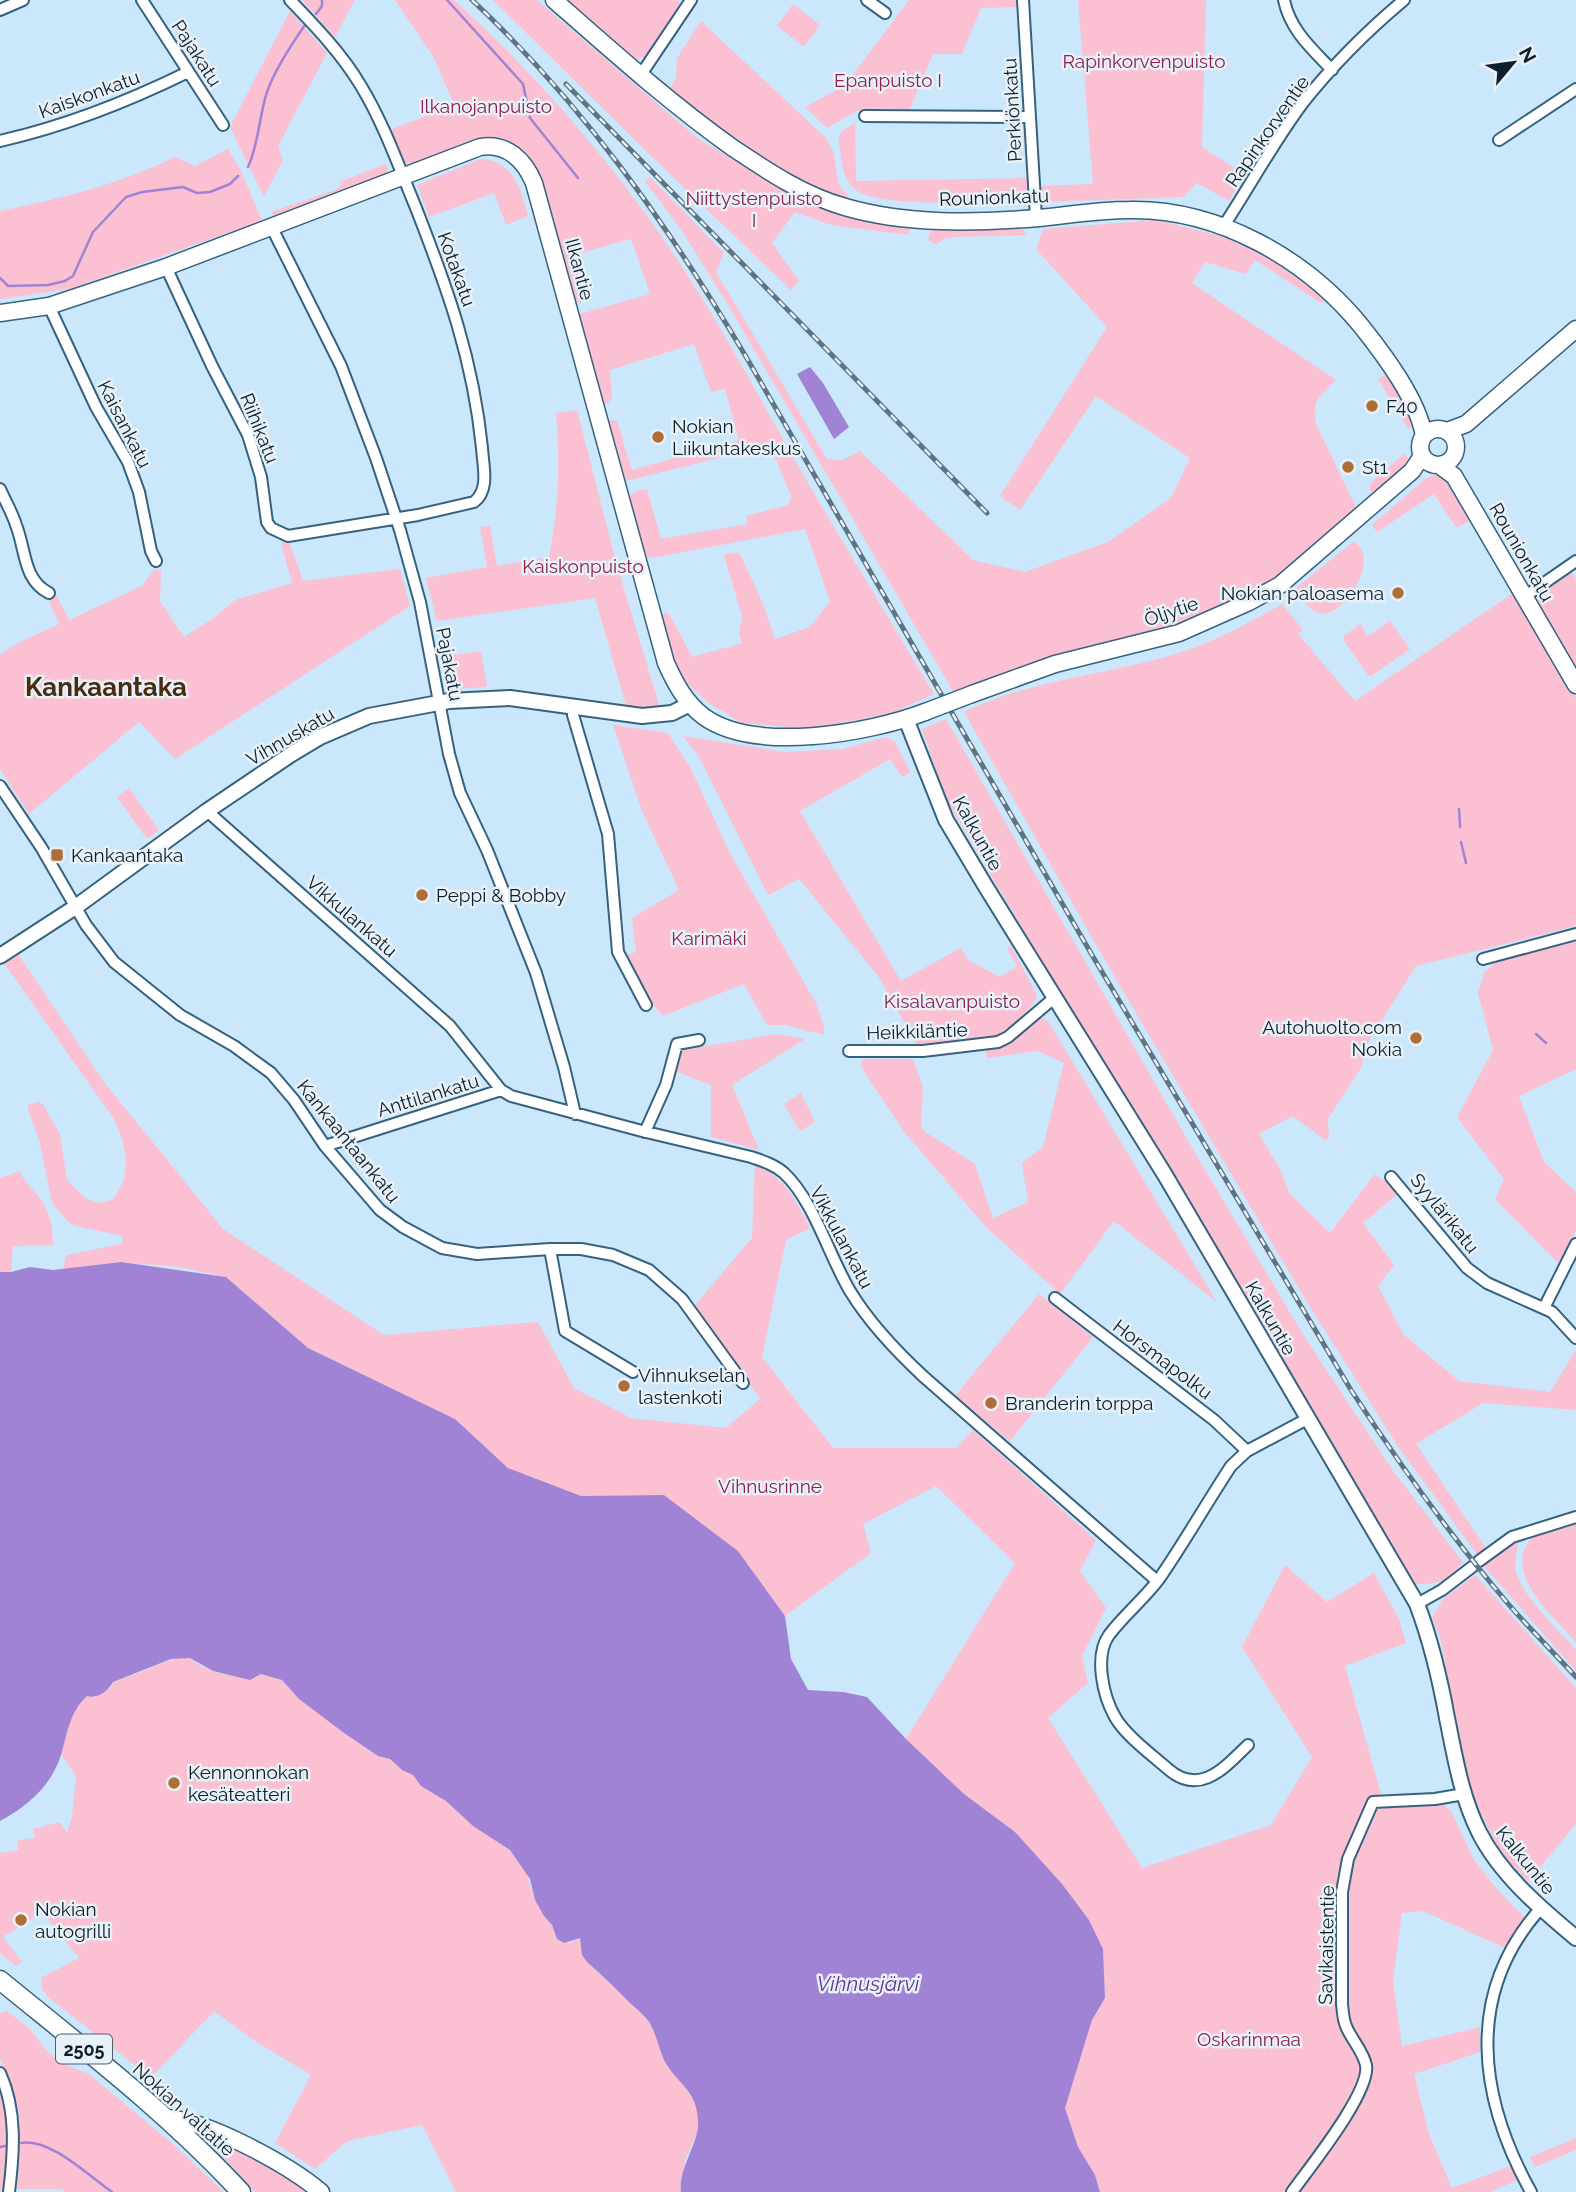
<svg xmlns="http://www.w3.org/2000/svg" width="1576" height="2192" viewBox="0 0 1576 2192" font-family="Raleway,sans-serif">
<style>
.green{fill:#fbc0d1}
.water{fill:#a083d4}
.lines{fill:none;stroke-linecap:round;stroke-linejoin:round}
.stream{stroke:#a083d4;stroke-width:2.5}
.minor-casing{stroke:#36627e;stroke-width:14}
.tertiary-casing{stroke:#36627e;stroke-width:18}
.secondary-casing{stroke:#36627e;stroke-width:19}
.primary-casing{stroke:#36627e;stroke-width:21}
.minor{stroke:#fff;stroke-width:10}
.tertiary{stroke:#fff;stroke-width:14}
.secondary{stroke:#fff;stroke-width:16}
.primary{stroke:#fff;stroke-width:18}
.rail-casing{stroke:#5e7484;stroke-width:5}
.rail{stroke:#e8f1f8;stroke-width:2.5;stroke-dasharray:8;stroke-linecap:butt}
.secondary-bridge-casing{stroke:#36627e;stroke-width:19;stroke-linecap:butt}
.secondary-bridge{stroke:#fff;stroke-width:16}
.poi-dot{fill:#ae6e36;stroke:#e8f1f8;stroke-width:2.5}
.labels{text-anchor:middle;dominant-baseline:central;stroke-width:5;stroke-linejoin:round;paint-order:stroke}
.shield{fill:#e8f1f8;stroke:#4f5e68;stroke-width:2}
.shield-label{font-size:18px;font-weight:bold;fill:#0d1f2b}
.street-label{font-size:19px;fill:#0d1f2b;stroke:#e8f1f8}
.park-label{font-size:19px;fill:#8e1f50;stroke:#e8f1f8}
.poi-label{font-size:19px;fill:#0d1f2b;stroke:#e8f1f8;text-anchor:start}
.water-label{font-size:21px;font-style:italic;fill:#603797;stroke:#e8f1f8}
.district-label{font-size:26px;font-weight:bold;fill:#492b10;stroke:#e8f1f8}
</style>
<rect width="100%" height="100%" fill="#cbe7fb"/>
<path class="green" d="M302 0H355L335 37Z
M395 0H454C530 69 598 146 657 230 711 306 755 390 801 471 845 546 890 620 934 694L892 713 809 729 742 723 710 704 687 683 672 655 660 616 666 612 671 617 692 657 742 643 739 633 742 616 724 556 725 554 738 553 741 556 761 599 775 639 810 627 830 601 805 529 652 558 646 556 641 549 628 498 634 492 647 489 661 539 748 524 746 516 788 505 791 496 770 445 626 481 622 478 607 424 610 420 617 421 632 470 739 440 725 389 711 392 694 344 610 370 612 398 607 404 600 400 578 319 580 314 650 294 631 239 578 254 584 302 579 303 572 295 539 174 522 150 499 138H477L412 165 402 162 390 130 454 105 434 58Z
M493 0H537L697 138 804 201 839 213 910 226 908 235 831 225 795 212 772 243 799 281 791 290 649 154Z
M565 0H677L681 3 645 57 634 60Z
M909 0H1016L1017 7 981 8 962 54H933L909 111H857L827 128 805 107 844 86Z
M1078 0H1206L1202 147 1244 174 1229 201 1197 183 1183 197 1041 202 1040 186 1093 184Z
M793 4 820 25 804 47 777 26Z
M290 11 327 53 278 146 283 160 264 197 230 127Z
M701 21 826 138 834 154 838 184 852 201 816 191 760 162 670 90 676 77 677 58Z
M855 123 856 181 1028 178V202C996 202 877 208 856 190 845 181 843 171 841 157 838 135 835 135 855 123Z
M228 149 241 171 262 221 69 289 0 299V211C60 199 120 184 175 157L195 166Z
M481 159C515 162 520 188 528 216L506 225 494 193 429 217 417 185Z
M386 164 388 170 386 176 274 217 271 212 335 190 341 185 340 182Z
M650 177 724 253 716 272 827 459 842 460 860 451 973 560 1025 572 1108 542 1171 498 1190 458 1096 396 1020 510 1000 496 1107 327 1036 249 1043 229 1156 220 1221 236 1259 252 1329 300 1321 303 1255 260 1246 274 1205 262 1192 283 1336 380C1320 396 1312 399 1316 424L1355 505V511L1352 517C1316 545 1281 578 1240 599 1150 643 1050 665 954 693L731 310 684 234 645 181Z
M1022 226 1026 235 954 237 944 239 936 245 928 240 931 230Z
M1386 374 1390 376 1417 423 1408 429 1378 379Z
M577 410 616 562 660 708 626 706 595 598 437 621 426 578 487 567 480 527 490 526 497 566 549 557C559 508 560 463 556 413Z
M1404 454 1412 462 1377 491H1370V483Z
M1442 473 1449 478 1471 520 1458 527 1455 526 1434 494 1377 532 1372 525 1424 480 1433 475Z
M289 541 303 581 400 569 410 606 175 759 139 722 29 814 0 769V655L16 644 59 624 49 601 57 596 69 620 142 586 155 569 161 571 160 601 184 637 215 617 235 600 292 583 281 543Z
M1353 542C1383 555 1344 619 1320 613 1310 611 1302 599 1296 592V588Z
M1571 572 1576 579V674L1537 605 1538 600 1545 596 1547 588Z
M1516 591 1576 699V926L1416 966 1364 1049 1362 1066 1328 1119 1329 1138 1325 1140 1293 1116 1259 1134 1281 1171 1289 1193 1330 1233 1375 1174 1400 1192 1363 1223 1394 1265 1378 1286 1404 1335 1459 1381 1550 1392 1576 1350V1410L1483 1403 1416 1444 1486 1548 1477 1554 1401 1451 1308 1304 1107 964 964 712C1033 678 1113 675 1185 651 1219 639 1251 622 1282 604L1303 630 1298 634 1355 701Z
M1390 621 1410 649 1371 676 1368 675 1343 639 1344 636 1360 624 1368 636Z
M481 651 487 687 455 689 448 684 445 662H449L448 656Z
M946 719 1198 1158 1304 1336 1394 1472 1463 1562C1446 1583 1439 1584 1414 1584L1169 1169 1057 987 946 799 922 729Z
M613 725 668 733 690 767 732 857 816 1003 824 1027V1035L785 1025H767L744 984 663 1016 647 998 625 956 636 952 632 918 679 890 642 811Z
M683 736 784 752 843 749 886 737 895 742 911 773 902 777 890 759 800 811 901 981 961 948 968 960 1000 977 1017 966 1007 948 1011 946 1037 995 1036 1000 1008 1032 987 1039 918 1047 878 976 799 879 768 895 699 757Z
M129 788 159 830 147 839 117 797Z
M1576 941V1069L1519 1096 1544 1162 1576 1192V1231L1558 1263 1495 1199 1504 1179 1457 1117 1493 1050 1478 993 1484 973 1495 962Z
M18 954 104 1082 223 1229 384 1335 538 1322 574 1388 631 1418 726 1428 760 1399 695 1305 752 1238 755 1165C786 1178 795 1199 810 1228L786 1240 762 1357 833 1448H956L973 1430 1096 1540 1080 1571 1106 1608 1082 1656 1088 1683 1048 1718 1142 1868 1271 1825 1312 1757 1242 1647 1285 1565 1327 1602 1374 1573 1399 1619 1406 1643 1345 1666 1385 1808 1444 1805 1451 1811 1474 1860 1497 1889 1524 1917 1505 1948 1423 1911 1402 1913 1393 1981 1402 2046 1480 2027V2052L1414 2074 1429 2134 1452 2188 1511 2166 1518 2180 1489 2192H1100L1095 2175 1078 2147 1065 2108 1092 2020 1105 1998 1103 1949 1089 1920 1015 1832 964 1794 906 1739 1015 1563 936 1486 863 1524 871 1553 785 1616 738 1551 664 1495 581 1496 508 1468 455 1419 308 1348 226 1277 180 1267 121 1262 63 1269 66 1255 122 1244 123 1236 71 1225 52 1203 40 1143 28 1109V1105L38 1102 43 1104 60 1134 67 1180 84 1197 97 1203 112 1200C133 1175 127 1148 114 1119L4 963Z
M1040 1017 1048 1021 1217 1302 1114 1221 1060 1294 986 1227 905 1133 861 1067 862 1059H913L923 1087 921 1129 975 1164 993 1218 1028 1202 1022 1163 1043 1147 1064 1063 1038 1051 987 1058 986 1051 1014 1040Z
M777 1034 805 1039 732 1085 759 1150 711 1137V1085L677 1072 683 1050Z
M801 1093 815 1122 800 1131 784 1104Z
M20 1171C26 1187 37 1191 44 1205 51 1217 53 1231 53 1245L13 1246 11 1272H0V1178Z
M1039 1294 1093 1337 1010 1441 955 1396Z
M1576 1523V1642C1556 1619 1505 1576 1528 1543 1528 1543 1534 1535 1534 1535 1545 1527 1564 1526 1576 1523Z
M1516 1543 1518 1545C1516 1556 1513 1567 1518 1577 1527 1600 1559 1631 1576 1650V1671L1483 1565 1504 1548Z
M1475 1575 1576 1688V1824L1528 1882 1501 1853 1471 1794 1440 1637 1432 1618 1442 1600Z
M181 1657 190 1658 201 1666 217 1673 246 1677 261 1674 282 1680 299 1699 344 1733 378 1756 390 1759 402 1770 413 1775 422 1786 446 1801 473 1826 497 1840 516 1856 525 1869 535 1900 552 1925 554 1933 569 1943 580 1938 587 1962 646 2017 661 2047 664 2060 692 2095 698 2113V2131L685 2160 684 2175 680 2184 681 2192H456L422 2125 347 2141 315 2169 275 2143 311 2075 255 2041 214 2011 151 2078 48 1997 42 1989 41 1978 79 1958 42 1912 3 1937 22 1962 16 1966 0 1953V1853L18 1850V1840L35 1838 33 1829 60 1822 67 1833 72 1817 76 1776 61 1754 72 1714 87 1696 96 1697 111 1687V1684L116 1680C138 1676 158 1662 181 1657Z
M7 2011 30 2029 45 2049 61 2063 89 2074 174 2145 224 2192H65L62 2189H17L20 2155 19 2112 0 2059V2013Z
M0 2097 3 2098 8 2130 6 2190H0Z
M1576 2138V2150L1535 2167 1530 2157Z
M224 2141 248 2151 314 2192H255L219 2152Z"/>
<path class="water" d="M810 367 823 383 849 427 834 439 797 374Z
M121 1262 226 1277 308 1348 455 1419 508 1468 581 1496 664 1495 738 1551 785 1616 791 1659 808 1690 843 1692 867 1697 906 1739 964 1794 1015 1832 1062 1884 1089 1920 1103 1949 1105 1998 1092 2020 1065 2108 1078 2147 1095 2175 1100 2192H681C678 2171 697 2145 698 2126 699 2091 680 2087 665 2062 659 2050 657 2035 649 2022 643 2013 634 2007 626 1999 614 1987 601 1974 587 1962L582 1955 580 1938 564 1943 557 1939 552 1925 544 1916 535 1900 530 1879 510 1850 473 1826 446 1801 421 1786 413 1775 402 1770 390 1759 378 1756 344 1733 299 1699 282 1680 261 1674 250 1680 213 1671 190 1658 171 1659 113 1682C108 1691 98 1699 87 1696 69 1713 68 1732 61 1755 51 1786 28 1806 0 1821V1272H11L30 1267 53 1270Z"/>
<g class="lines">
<path class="stream" d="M447 0 523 84 530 118 578 178
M316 14 322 6V0
M248 167C259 143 259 116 267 92 275 69 291 45 305 25
M0 278 8 286 48 285 65 281 73 276 93 232 126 197 142 192 183 187 197 193 210 192 230 184 238 176
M1459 809 1460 827
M1461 842 1466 863
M1536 1034 1546 1043
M21 2143C49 2137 89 2176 112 2192
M0 2147 5 2146"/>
<defs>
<path id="minor" d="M142 0 223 125
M867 0 885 13
M1023 0 1036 218
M1284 0C1290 30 1312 49 1332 70
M0 10 23 0
M640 76 691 0
M865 116 1029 117
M1499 140 1576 89
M0 141C66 126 127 102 188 72
M1223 227C1250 186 1273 143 1302 104 1332 66 1367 31 1404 0
M272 228 341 366 376 458 400 530 420 602 449 754 460 793 487 850 536 973 564 1067 575 1114
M166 267 212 366 248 435 261 477 267 522 271 528 288 536 418 515 474 502C490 490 483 466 482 448 473 359 448 290 416 208 399 167 384 124 361 86 342 54 316 27 290 0
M49 306 96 407 128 462 139 492 151 551 156 561
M0 489C5 501 12 512 16 525 26 550 23 580 49 593
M1524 597 1576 561
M574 707 573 715 608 834 618 952 646 1005
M0 786 41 847 86 925 114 962 180 1015 234 1046 271 1073 294 1100 325 1146 380 1210 403 1227 442 1248 477 1254 550 1249H581L613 1255 649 1270 682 1299 743 1383
M207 811 450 1026 501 1090 511 1096 642 1131 751 1157C763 1161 775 1165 784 1173 814 1201 829 1256 850 1291 870 1324 896 1351 924 1377L1157 1581
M1483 959 1576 934
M849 1051H923L998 1042 1008 1037 1054 998
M645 1132 666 1085 677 1044 699 1040
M325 1146 501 1090
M1391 1177 1467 1268 1487 1283 1552 1312 1576 1338
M550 1249 565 1331 633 1372
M1055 1298 1214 1420 1247 1451
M1544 1308 1576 1244
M1479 1561 1512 1537 1576 1517
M1417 1604 1442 1590 1472 1567
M1248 1745C1225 1767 1200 1797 1168 1769 1152 1755 1125 1735 1115 1717 1103 1696 1094 1656 1109 1635 1124 1615 1144 1599 1159 1579 1184 1543 1206 1504 1231 1466L1247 1451 1307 1419
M0 2073C17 2110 14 2152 9 2192
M1292 2192C1309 2168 1371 2092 1366 2065 1363 2051 1351 2039 1346 2026 1343 2019 1343 2012 1342 2004V1892L1348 1859 1373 1802 1435 1799 1464 1794
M1531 2192C1479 2098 1464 1995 1540 1909"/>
<path id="tertiary" d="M906 719 946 820 986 887 1165 1175 1417 1604C1431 1641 1440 1679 1447 1718 1455 1757 1461 1796 1479 1832 1500 1874 1540 1908 1576 1938
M0 956 77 906 207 811 290 755 320 737 369 716 449 701 510 698 642 716 672 713 690 704"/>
<path id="secondary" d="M554 0C612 51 670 103 733 148 769 172 803 195 845 207 907 225 975 223 1039 218 1069 215 1099 210 1129 210 1218 208 1307 259 1362 327 1385 356 1418 400 1424 436
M0 313 49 306 166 267 480 147C507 142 525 161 534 183L666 663C675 683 685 702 703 716 754 754 870 733 925 712
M1420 447a18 18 0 1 1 36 0a18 18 0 1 1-36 0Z
M1447 431 1466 424 1576 329
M1439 465 1454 476 1576 685
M972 694 1055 664 1179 633 1249 602 1280 585 1412 471 1422 456
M167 2118C209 2121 289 2165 321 2192"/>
<path id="primary" d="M0 1980C83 2048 168 2113 241 2192"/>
</defs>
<use href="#minor" class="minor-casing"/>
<use href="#tertiary" class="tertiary-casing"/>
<use href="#secondary" class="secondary-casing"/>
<use href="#primary" class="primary-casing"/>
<use href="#minor" class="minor"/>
<use href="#tertiary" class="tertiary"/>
<use href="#secondary" class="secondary"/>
<use href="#primary" class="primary"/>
<defs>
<path id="rail" d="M472 0C582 103 668 225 745 355L1092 955 1351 1390C1400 1465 1452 1538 1510 1606 1531 1630 1554 1653 1576 1677
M566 84 987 513"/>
</defs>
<use href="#rail" class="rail-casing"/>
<use href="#rail" class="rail"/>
<defs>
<path id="secondary-bridge" d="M925 712 972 694"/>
</defs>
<use href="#secondary-bridge" class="secondary-bridge-casing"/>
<use href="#secondary-bridge" class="secondary-bridge"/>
</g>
<g class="poi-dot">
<circle cx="1372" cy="406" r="7"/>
<circle cx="658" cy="437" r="7"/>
<circle cx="1348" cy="467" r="7"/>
<circle cx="1398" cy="593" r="7"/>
<rect x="50" y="848" width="14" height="14" rx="3.5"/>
<circle cx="422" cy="895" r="7"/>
<circle cx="1416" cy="1038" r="7"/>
<circle cx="624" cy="1386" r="7"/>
<circle cx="991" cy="1403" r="7"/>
<circle cx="174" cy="1783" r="7"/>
<circle cx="21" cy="1920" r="7"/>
</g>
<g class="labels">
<rect class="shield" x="56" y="2034.5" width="56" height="29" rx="5"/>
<g class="shield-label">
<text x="84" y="2049">2505</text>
</g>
<g class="street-label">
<text transform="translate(197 53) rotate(57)">Pajakatu</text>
<text transform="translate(89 94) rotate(-20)">Kaiskonkatu</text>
<text transform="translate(1012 110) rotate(-93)">Perkiönkatu</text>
<text transform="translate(1267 131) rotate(-55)">Rapinkorventie</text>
<text transform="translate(994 197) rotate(-2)">Rounionkatu</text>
<text transform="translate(457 269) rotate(70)">Kotakatu</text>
<text transform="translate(580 269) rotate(75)">Ilkantie</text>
<text transform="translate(125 424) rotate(63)">Kaisankatu</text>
<text transform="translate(260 428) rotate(68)">Riihikatu</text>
<text transform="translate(1522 552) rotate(60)">Rounionkatu</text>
<text transform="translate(1171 611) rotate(-19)">Öljytie</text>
<text transform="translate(450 664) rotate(79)">Pajakatu</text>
<text transform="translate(290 736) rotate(-30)">Vihnuskatu</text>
<text transform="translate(978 833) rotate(61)">Kalkuntie</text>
<text transform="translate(352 916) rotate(41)">Vikkulankatu</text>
<text transform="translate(917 1031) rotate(-2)">Heikkiläntie</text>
<text transform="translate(428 1095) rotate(-17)">Anttilankatu</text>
<text transform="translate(349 1141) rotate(51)">Kankaantaankatu</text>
<text transform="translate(1445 1213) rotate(51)">Syylärikatu</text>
<text transform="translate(842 1237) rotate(62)">Vikkulankatu</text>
<text transform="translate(1271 1318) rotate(60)">Kalkuntie</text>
<text transform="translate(1163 1359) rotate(37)">Horsmapolku</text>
<text transform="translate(1526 1860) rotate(51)">Kalkuntie</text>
<text transform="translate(1326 1945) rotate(-89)">Savikaistentie</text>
<text transform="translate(184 2109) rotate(42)">Nokian valtatie</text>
</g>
<g class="park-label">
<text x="1144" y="61">Rapinkorvenpuisto</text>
<text x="888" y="80">Epanpuisto I</text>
<text x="486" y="106">Ilkanojanpuisto</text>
<text x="754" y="198">Niittystenpuisto<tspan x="754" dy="22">I</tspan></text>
<text x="583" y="566">Kaiskonpuisto</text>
<text x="709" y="938">Karimäki</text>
<text x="952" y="1001">Kisalavanpuisto</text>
<text x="770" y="1486">Vihnusrinne</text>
<text x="1249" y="2039">Oskarinmaa</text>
</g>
<g class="poi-label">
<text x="1386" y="406">F40</text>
<text x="672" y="426">Nokian<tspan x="672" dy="22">Liikuntakeskus</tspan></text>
<text x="1362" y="467">St1</text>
<text x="1384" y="593" text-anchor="end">Nokian paloasema</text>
<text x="71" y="855">Kankaantaka</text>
<text x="436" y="895">Peppi &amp; Bobby</text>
<text x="1402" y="1027" text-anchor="end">Autohuolto.com<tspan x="1402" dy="22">Nokia</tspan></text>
<text x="638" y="1375">Vihnukselan<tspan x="638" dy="22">lastenkoti</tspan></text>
<text x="1005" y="1403">Branderin torppa</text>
<text x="188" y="1772">Kennonnokan<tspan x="188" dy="22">kesäteatteri</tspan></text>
<text x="35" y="1909">Nokian<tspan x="35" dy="22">autogrilli</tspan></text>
</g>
<g class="water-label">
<text x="868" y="1983">Vihnusjärvi</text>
</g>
<g class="district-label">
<text x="106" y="687">Kankaantaka</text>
</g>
</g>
<g transform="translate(1513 63) rotate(61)" stroke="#e8f1f8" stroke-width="5" paint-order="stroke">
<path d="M0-5L12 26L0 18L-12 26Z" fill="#0d1f2b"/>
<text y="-10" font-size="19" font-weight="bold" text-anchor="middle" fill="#0d1f2b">N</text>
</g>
</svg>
